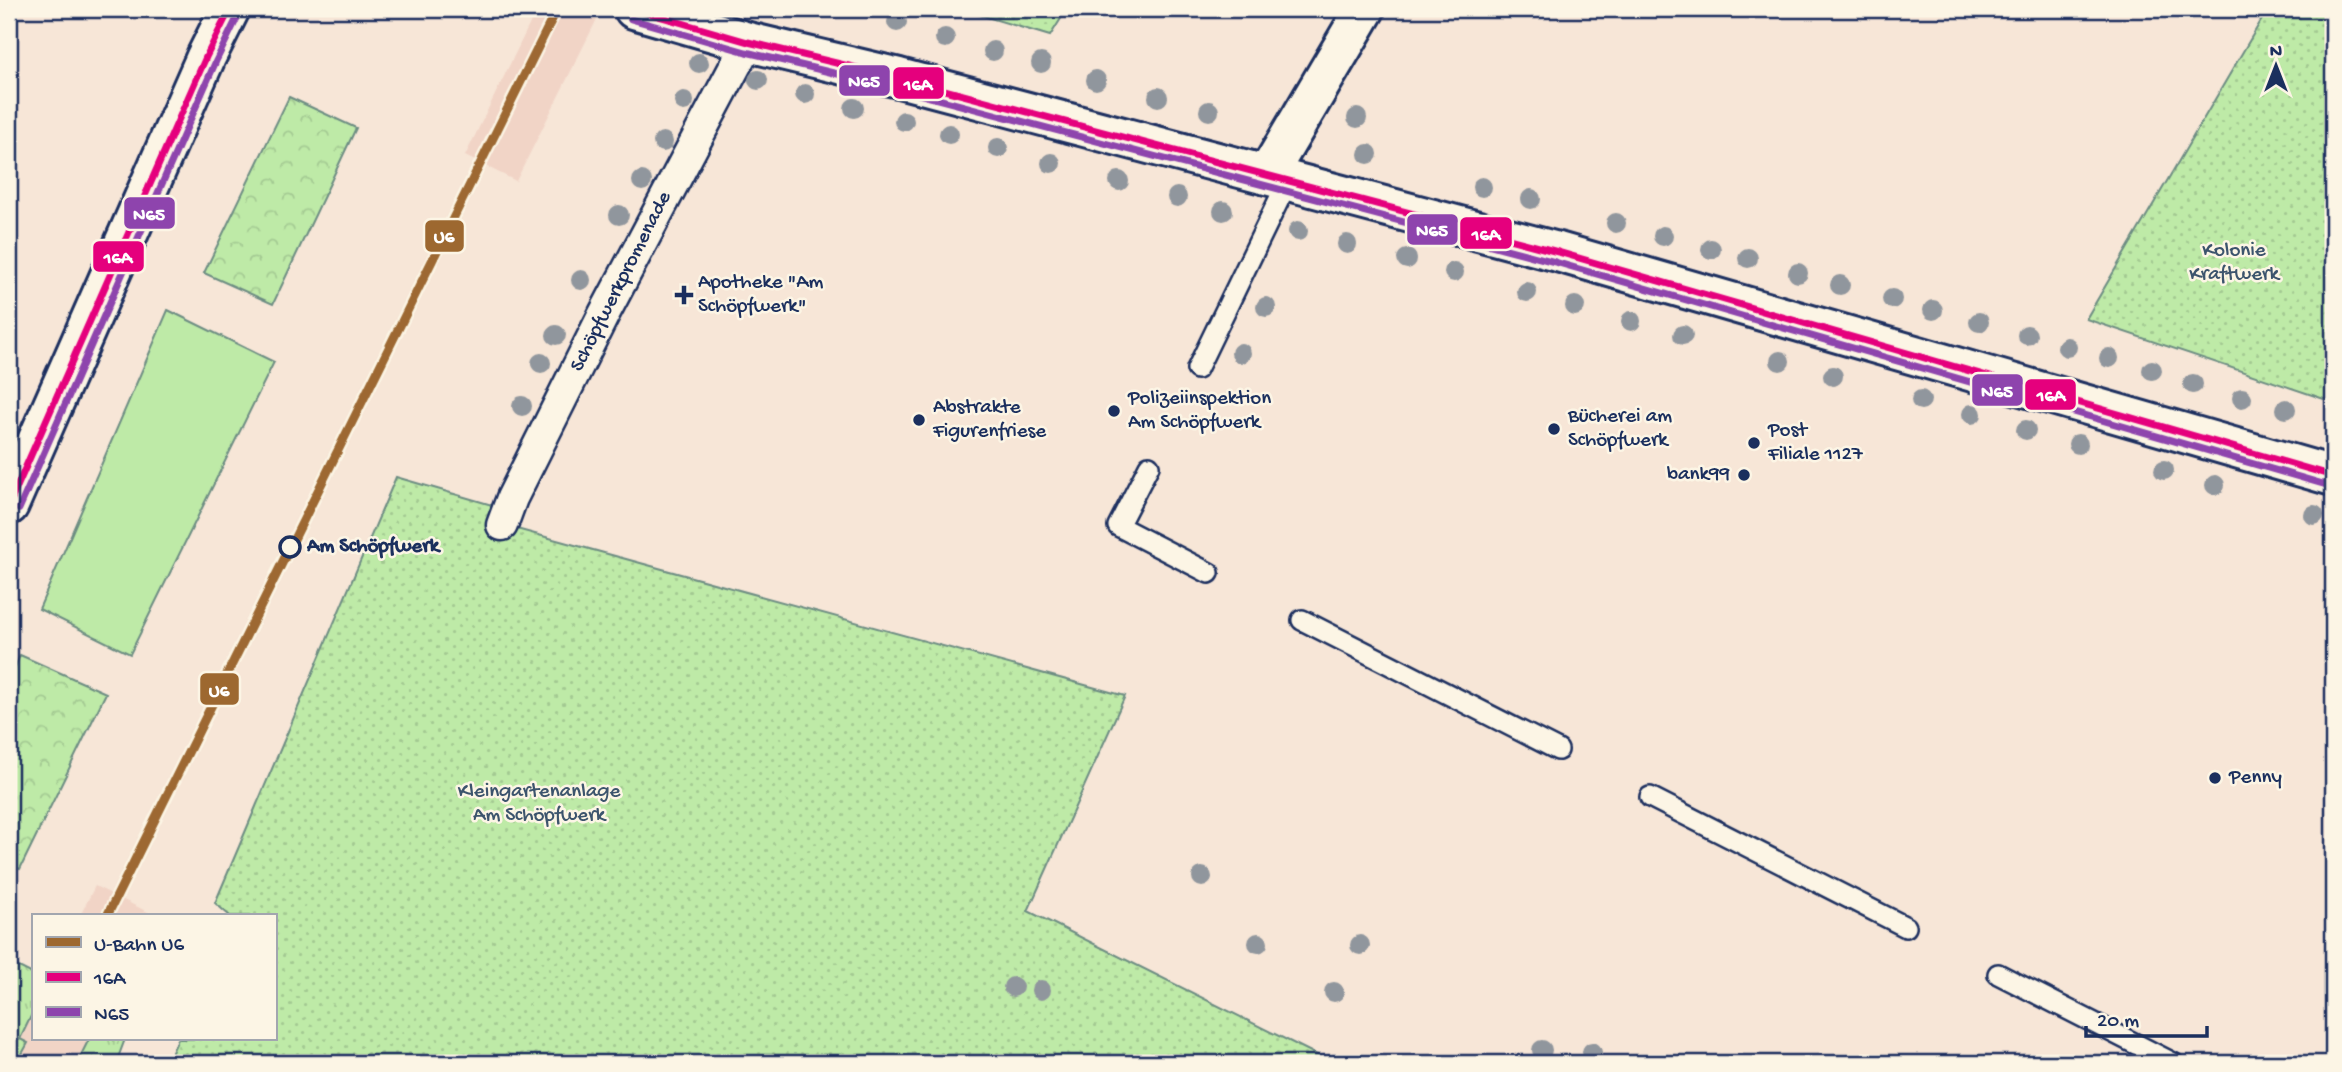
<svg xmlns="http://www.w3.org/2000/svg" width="2342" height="1072" viewBox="0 0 2342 1072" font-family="'Gochi Hand',sans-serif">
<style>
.built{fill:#f1d4c6}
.grass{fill:url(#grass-tufts);stroke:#6c8c82;stroke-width:2}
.park{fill:url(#park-crowns);stroke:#6c8c82;stroke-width:2}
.garden{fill:url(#garden-dots);stroke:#6c8c82;stroke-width:2}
.pitch{fill:#beeaa7;stroke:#6c8c82;stroke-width:2}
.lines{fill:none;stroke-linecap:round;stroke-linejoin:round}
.service-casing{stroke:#1b2f5e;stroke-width:24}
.pedestrian-casing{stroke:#1b2f5e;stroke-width:35}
.minor-casing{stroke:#1b2f5e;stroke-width:44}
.service{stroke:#fcf5e5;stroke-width:19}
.pedestrian{stroke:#fcf5e5;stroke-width:30}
.minor{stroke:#fcf5e5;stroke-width:38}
.bus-1-casing{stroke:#fcf5e5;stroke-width:12}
.bus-2-casing{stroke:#fcf5e5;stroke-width:12}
.bus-1{stroke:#e5007d;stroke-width:7}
.bus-2{stroke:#8e44ad;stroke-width:7}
.metro-1-casing{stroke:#fcf5e5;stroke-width:14}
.metro-1{stroke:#9d6830;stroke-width:9}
.tree{fill:#90969d}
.poi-dot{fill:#1b2f5e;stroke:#fcf5e5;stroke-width:2.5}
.stop-dot{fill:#fcf5e5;stroke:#1b2f5e;stroke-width:3.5}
.labels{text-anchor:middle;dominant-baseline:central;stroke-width:5;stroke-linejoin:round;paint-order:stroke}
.park-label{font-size:21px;fill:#3c546d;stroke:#fcf5e5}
.street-label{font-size:21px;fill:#1b2f5e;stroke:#fcf5e5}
.poi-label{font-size:21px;fill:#1b2f5e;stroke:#fcf5e5;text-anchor:start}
.stop-label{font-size:21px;font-weight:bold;fill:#1b2f5e;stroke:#fcf5e5;text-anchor:start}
.line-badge{stroke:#fcf5e5;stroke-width:2.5}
.badge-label{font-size:19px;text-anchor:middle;font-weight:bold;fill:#fff}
</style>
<defs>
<pattern id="grass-tufts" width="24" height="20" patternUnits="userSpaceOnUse" patternTransform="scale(1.75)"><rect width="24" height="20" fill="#beeaa7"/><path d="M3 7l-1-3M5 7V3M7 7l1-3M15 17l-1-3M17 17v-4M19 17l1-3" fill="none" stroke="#a3c992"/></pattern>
<pattern id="park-crowns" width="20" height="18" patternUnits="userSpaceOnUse" patternTransform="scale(1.75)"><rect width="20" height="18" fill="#beeaa7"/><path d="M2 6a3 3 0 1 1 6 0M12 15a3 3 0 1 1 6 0" fill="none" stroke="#a3c992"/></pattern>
<pattern id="garden-dots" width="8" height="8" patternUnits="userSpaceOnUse" patternTransform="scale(1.75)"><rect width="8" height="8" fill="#beeaa7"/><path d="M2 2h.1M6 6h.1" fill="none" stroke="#a3c992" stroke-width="1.8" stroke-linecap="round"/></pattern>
</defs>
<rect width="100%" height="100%" fill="#f7e6d7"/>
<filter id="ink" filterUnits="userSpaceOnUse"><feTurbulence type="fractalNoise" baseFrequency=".0143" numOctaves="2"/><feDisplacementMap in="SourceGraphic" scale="14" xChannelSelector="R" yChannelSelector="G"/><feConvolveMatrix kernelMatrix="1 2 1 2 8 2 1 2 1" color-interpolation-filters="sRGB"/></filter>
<g filter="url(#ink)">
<path class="built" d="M537 9H602L516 181 465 156Z
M95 886 152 914 156 916H80Z
M33 1012V1039H89L77 1063H17L27 1043 20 1039Z"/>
<path class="grass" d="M9 962 33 974V1012L20 1039 28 1043 17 1063H9Z
M89 1039H125L116 1063H77Z"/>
<path class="park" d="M289 97 356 128 273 304 204 273Z
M20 655 106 693 20 869 9 865V682Z"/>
<path class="garden" d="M960 9H1067L1050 36Z
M2268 9H2333V402L2086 319Z
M396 477 499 507 502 525 1125 696 1028 911 1319 1056 1347 1063H167L178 1039H275V916H230L215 903Z"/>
<path class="pitch" d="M168 310 274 362 130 654 39 609Z"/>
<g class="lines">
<defs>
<path id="service" d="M1197 369 1288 181
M1149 466 1118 526 1209 573
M1302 620 1558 750
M1650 797 1906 927
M1998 974 2173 1063"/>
<path id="pedestrian" d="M502 525 512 498 604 314 748 42"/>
<path id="minor" d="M634 9 748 42 899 78 1558 252 2333 476
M1267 175 1365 9
M9 505 206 57 230 9"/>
</defs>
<use href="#service" class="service-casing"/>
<use href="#pedestrian" class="pedestrian-casing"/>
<use href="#minor" class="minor-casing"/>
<use href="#service" class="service"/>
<use href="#pedestrian" class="pedestrian"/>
<use href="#minor" class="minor"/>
<defs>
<path id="bus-1" d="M634 9 748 42 899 78 1558 252 2333 476
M9 505 206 57 230 9"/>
<path id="bus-2" d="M631 19 746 52 896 88 1555 262 2330 486
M19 509 216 61 239 14"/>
</defs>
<use href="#bus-1" class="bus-1-casing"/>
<use href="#bus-2" class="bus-2-casing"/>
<use href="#bus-1" class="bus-1"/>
<use href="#bus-2" class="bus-2"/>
<defs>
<path id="metro-1" d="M107 916 557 9"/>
</defs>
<use href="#metro-1" class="metro-1-casing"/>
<use href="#metro-1" class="metro-1"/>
</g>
<g class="tree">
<circle cx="897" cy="22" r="10"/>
<circle cx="945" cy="38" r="10"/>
<circle cx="993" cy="51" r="10"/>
<circle cx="699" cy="63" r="10"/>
<circle cx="1041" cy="63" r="10"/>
<circle cx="758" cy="80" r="10"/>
<circle cx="1096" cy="80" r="10"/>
<circle cx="805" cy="94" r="10"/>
<circle cx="1158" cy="97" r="10"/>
<circle cx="684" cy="101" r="10"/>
<circle cx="854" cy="108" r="10"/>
<circle cx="1209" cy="111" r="10"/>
<circle cx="1357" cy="118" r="10"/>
<circle cx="904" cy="121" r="10"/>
<circle cx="949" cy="134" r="10"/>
<circle cx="663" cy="142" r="10"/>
<circle cx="998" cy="148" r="10"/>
<circle cx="1368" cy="154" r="10"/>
<circle cx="1051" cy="163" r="10"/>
<circle cx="642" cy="181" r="10"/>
<circle cx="1119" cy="181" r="10"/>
<circle cx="1482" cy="187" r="10"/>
<circle cx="1177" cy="197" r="10"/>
<circle cx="1531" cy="199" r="10"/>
<circle cx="1223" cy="211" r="10"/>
<circle cx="619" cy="215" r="10"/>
<circle cx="1616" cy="223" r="10"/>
<circle cx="1298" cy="231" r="10"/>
<circle cx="1663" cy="236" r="10"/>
<circle cx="1347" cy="244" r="10"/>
<circle cx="1711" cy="249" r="10"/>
<circle cx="1748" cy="258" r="10"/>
<circle cx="1407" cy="259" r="10"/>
<circle cx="1454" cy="272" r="10"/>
<circle cx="1798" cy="273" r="10"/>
<circle cx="581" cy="280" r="10"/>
<circle cx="1840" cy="285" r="10"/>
<circle cx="1527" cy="292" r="10"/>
<circle cx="1892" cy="299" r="10"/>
<circle cx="1575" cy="306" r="10"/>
<circle cx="1266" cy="307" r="10"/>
<circle cx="1933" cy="310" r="10"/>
<circle cx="1631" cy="321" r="10"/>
<circle cx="1979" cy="322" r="10"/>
<circle cx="556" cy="335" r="10"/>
<circle cx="1683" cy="335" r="10"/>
<circle cx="2027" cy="335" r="10"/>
<circle cx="2067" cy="347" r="10"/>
<circle cx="1241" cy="353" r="10"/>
<circle cx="2109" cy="358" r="10"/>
<circle cx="1780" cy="361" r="10"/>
<circle cx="541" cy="363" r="10"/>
<circle cx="2152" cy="370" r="10"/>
<circle cx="1833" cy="376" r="10"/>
<circle cx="2193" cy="384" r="10"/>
<circle cx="2242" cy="398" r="10"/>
<circle cx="1921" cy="400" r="10"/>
<circle cx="522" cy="406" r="10"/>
<circle cx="2286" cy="409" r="10"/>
<circle cx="1972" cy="414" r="10"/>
<circle cx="2026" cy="430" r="10"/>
<circle cx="2078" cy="444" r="10"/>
<circle cx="2164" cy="470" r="10"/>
<circle cx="2215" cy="485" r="10"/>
<circle cx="2314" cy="515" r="10"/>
<circle cx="1202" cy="877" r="10"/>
<circle cx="1258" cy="943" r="10"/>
<circle cx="1360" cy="945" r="10"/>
<circle cx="1013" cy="987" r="10"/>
<circle cx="1041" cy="990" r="10"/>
<circle cx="1334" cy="992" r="10"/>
<circle cx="1542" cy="1050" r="10"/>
<circle cx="1592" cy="1052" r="10"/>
</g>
</g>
<g class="poi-dot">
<path d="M680.5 284.5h7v7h7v7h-7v7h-7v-7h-7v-7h7z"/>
<circle cx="1114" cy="411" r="7"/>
<circle cx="919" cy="420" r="7"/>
<circle cx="1554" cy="429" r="7"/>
<circle cx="1754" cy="443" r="7"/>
<circle cx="1744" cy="475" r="7"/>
<circle cx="2215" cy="778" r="7"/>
</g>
<circle class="stop-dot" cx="290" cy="547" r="10"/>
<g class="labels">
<g class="park-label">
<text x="2234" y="251">Kolonie<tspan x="2234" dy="24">Kraftwerk</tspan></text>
<text x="539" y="792">Kleingartenanlage<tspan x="539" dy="24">Am Schöpfwerk</tspan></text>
</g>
<g class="street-label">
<text transform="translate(622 282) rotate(-63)">Schöpfwerkpromenade</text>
</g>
<g class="poi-label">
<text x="698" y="283">Apotheke "Am<tspan x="698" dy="24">Schöpfwerk"</tspan></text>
<text x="1128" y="399">Polizeiinspektion<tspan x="1128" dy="24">Am Schöpfwerk</tspan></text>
<text x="933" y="408">Abstrakte<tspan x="933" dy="24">Figurenfriese</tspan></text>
<text x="1568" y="417">Bücherei am<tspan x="1568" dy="24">Schöpfwerk</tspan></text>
<text x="1768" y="431">Post<tspan x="1768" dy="24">Filiale 1127</tspan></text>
<text x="1730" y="475" text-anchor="end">bank99</text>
<text x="2229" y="778">Penny</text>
</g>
<g class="stop-label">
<text x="307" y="547">Am Schöpfwerk</text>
</g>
</g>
<g class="line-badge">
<rect x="838" y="64" width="53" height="33" rx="7" fill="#8e44ad"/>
<rect x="892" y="66" width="53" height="34" rx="7" fill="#e5007d"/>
<rect x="123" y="196" width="53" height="34" rx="7" fill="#8e44ad"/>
<rect x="1406" y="213" width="53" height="33" rx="7" fill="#8e44ad"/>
<rect x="1459" y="216" width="54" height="34" rx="7" fill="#e5007d"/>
<rect x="424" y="219" width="41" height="34" rx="7" fill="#9d6830"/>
<rect x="92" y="240" width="53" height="33" rx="7" fill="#e5007d"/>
<rect x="1971" y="373" width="53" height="34" rx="7" fill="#8e44ad"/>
<rect x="2024" y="378" width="53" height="33" rx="7" fill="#e5007d"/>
<rect x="199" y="672" width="41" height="34" rx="7" fill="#9d6830"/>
</g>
<g class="badge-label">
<text x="864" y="87">N65</text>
<text x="918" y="90">16A</text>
<text x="149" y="220">N65</text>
<text x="1432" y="236">N65</text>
<text x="1486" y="240">16A</text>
<text x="444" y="242">U6</text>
<text x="118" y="263">16A</text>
<text x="1997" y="397">N65</text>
<text x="2051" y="401">16A</text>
<text x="219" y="696">U6</text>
</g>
<rect width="2342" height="1072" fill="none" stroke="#fcf5e5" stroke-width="35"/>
<rect x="18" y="18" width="2307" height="1037" fill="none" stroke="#1b2f5e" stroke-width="2.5" filter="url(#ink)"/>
<rect x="32" y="914" width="245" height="126" fill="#fcf5e5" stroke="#a2a6af" stroke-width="2"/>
<rect x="46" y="937" width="35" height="10" fill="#9d6830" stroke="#a2a6af" stroke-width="2"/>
<text x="94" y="950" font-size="21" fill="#1b2f5e">U-Bahn U6</text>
<rect x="46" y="972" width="35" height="10" fill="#e5007d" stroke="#a2a6af" stroke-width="2"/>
<text x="94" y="984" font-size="21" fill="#1b2f5e">16A</text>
<rect x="46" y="1007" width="35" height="10" fill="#8e44ad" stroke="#a2a6af" stroke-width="2"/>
<text x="94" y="1020" font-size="21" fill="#1b2f5e">N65</text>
<g transform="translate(2276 66)" stroke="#fcf5e5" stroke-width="5" paint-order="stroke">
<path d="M0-5L12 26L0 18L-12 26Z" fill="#1b2f5e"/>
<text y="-10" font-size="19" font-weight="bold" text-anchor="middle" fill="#1b2f5e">N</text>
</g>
<path d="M2086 1026v10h121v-10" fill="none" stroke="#1b2f5e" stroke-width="3.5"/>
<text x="2097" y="1026" font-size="21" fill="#1b2f5e" stroke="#fcf5e5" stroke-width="5" paint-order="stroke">20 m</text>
</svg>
